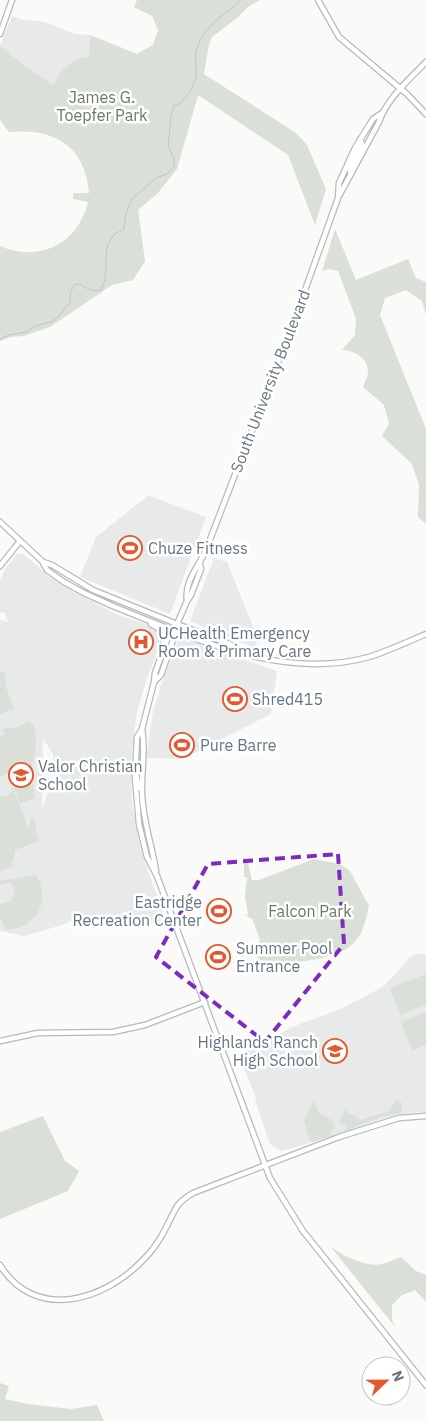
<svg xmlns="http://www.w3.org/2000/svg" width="426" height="1421" viewBox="0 0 426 1421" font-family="'IBM Plex Sans',sans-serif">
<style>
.built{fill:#e8e9e9;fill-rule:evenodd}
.green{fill:#dadfd7}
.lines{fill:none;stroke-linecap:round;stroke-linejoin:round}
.stream{stroke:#bbc7cb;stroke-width:1}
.secondary-casing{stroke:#b3babf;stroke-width:7}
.primary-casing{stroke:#b5babe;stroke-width:7}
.secondary{stroke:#fff;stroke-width:4.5}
.primary{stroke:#fff;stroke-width:4.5}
.marked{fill:none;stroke:#7b2cbf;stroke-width:4;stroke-dasharray:10 6;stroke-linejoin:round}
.labels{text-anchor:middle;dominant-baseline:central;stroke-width:5;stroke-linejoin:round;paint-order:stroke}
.park-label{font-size:16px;fill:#687a64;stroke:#fff}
.street-label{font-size:16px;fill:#657683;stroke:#fff}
.poi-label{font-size:16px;fill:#657683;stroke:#fff;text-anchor:start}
</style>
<rect width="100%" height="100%" fill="#fafaf8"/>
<path class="built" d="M12 16 21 19 45 22 75 34 90 35 89 56 84 57 54 85 25 66 0 45Z
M147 495 206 517 170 614 80 577 96 537 145 498Z
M17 554H23L50 577 72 591 118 615 154 627 161 637V643L147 678 137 712 132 751 131 772 132 803 137 831 144 860 164 915 163 920 140 926 119 928 90 923 77 918 62 925 24 936 0 931V620L8 622 5 613 0 612V580L5 569ZM43 739 53 754 56 787 47 794 42 810Z
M214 558 227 562 258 639 255 648 190 621Z
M181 638 277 671 271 714 182 759 146 758 153 712 162 682 178 642Z
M418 953 426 955V1112L400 1114 383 1119 346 1132 282 1151 270 1144 256 1103 255 1095 238 1054 297 1025 338 1010 381 988 390 980 409 958Z"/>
<path class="green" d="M137 0H260L249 6 237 18 212 37 209 45 204 74 296 133 307 145 326 189 315 225 288 155 198 95 177 169 157 194 138 210 145 261 133 280 112 285 50 327 23 336 11 337 0 341V246C39 263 78 244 88 202L73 199V193H89C85 145 54 128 9 132L0 120V45L25 66 54 85C61 68 72 60 89 56L90 35 137 54 153 45 158 30 152 16 134 7Z
M335 229 356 280 408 259 416 278 426 282V315L422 301 406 290 385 298 380 315 426 429V524L418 517 419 485 412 464 382 436 389 423 384 405 363 387C365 382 368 376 368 371 368 358 353 350 342 350L355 335 356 319 338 271 329 269 322 271Z
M3 671 5 672 6 687 14 709 0 714V672Z
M30 721C39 731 36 750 33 762L30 760 32 764V768L9 777 7 774 0 777V736L6 734 1 729 17 727Z
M32 780 35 798 20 804 14 787Z
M12 786 28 827 30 826V819L34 817 37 831 35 832 37 833 39 841 15 850C16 855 13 859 11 862L14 866 0 871V797L6 795 8 796 12 791Z
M244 858H250L251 862 248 863 252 880H259L314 859 340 864 350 871 369 906C366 917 365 929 357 939 341 961 301 960 277 965 269 966 262 969 254 972L259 962 256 949 260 940 252 918 251 919 246 915 248 914 245 897 247 877H244Z
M36 875C52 902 36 928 6 930L0 917V904L11 901 15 891 11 882 0 885V881Z
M426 974V1005L400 1015 390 988Z
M426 1012V1045L412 1051 401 1022Z
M396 1100H399L401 1102 402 1110 399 1113 381 1117 345 1131 347 1127 343 1124 339 1125 340 1119 347 1106 346 1111 361 1120 389 1111Z
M314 1101 318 1112 333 1121 335 1127 329 1133 333 1135 313 1142 309 1139 304 1120Z
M43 1116 65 1161 79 1171 68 1191 0 1219V1132Z
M330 1246C341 1255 368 1268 382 1264 388 1263 395 1259 401 1257L416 1271 426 1275V1302L415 1290 402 1295 392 1305V1320L395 1327Z
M0 1383 9 1386 5 1399 28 1404 71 1409 97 1405 104 1421H0Z"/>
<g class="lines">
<path class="stream" d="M0 339 9 335 26 332 35 326 50 322 55 320 70 303C70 295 70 290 76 284 87 285 87 293 101 290 111 272 100 249 114 235 116 233 121 231 124 229L126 213 132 199 156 178 167 174 174 167V159L168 146 171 116 174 106C185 103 195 86 196 75 197 65 194 59 197 48 204 24 225 16 241 0"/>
<defs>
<path id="secondary" d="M318 0 339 37 407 94 426 114
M0 34 12 0
M0 566 20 541
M177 624 230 644 238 650
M177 632C237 655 304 675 369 657 388 651 407 642 426 634
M0 1041 38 1033 113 1032 145 1025 205 1002
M0 1265C35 1322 105 1301 144 1259 151 1252 157 1244 162 1235 168 1225 172 1214 178 1205 182 1200 188 1196 193 1193L339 1137 399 1118 426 1116"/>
<path id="primary" d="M350 172 351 165 362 144 360 139
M339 196 379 122C387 98 409 80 426 62
M0 522 42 561 47 570 64 582 84 593 115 607 177 632
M43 562 52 565 93 590 177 624
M200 564 201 569 191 595 187 601 177 624 171 629 155 673 154 682 142 729 137 737 135 778 139 824 147 857 157 876 270 1178 303 1231 426 1385
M187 601C184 581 199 566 206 550L294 321 338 198 339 183 355 148 373 119 382 113
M151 624 161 630 164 640 163 645
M154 682 161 675 177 629
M142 729C146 750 141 773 142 794 143 821 152 845 156 871
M136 771 138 787 142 790"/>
</defs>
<use href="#secondary" class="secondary-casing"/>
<use href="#primary" class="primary-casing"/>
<use href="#secondary" class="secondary"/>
<use href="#primary" class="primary"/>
</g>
<path class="marked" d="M338 854 344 944 265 1042 156 957 208 864Z"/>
<defs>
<symbol id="stadium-ring" viewBox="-11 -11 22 22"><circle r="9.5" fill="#fff" stroke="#e4572e" stroke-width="1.5"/><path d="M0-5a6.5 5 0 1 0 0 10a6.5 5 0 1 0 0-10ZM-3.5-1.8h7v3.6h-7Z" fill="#e4572e"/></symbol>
<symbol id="hospital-ring" viewBox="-11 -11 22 22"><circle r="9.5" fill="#fff" stroke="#e4572e" stroke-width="1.5"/><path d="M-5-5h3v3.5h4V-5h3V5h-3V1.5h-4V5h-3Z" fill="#e4572e"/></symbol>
<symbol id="school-ring" viewBox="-11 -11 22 22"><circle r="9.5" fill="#fff" stroke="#e4572e" stroke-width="1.5"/><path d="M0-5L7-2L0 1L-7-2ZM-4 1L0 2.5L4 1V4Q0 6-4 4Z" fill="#e4572e"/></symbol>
</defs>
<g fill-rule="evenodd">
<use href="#stadium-ring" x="116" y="534" width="28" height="28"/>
<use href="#hospital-ring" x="127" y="628" width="28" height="28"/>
<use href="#stadium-ring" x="221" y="685" width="28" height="28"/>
<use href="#stadium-ring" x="168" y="731" width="28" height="28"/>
<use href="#school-ring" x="7" y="761" width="28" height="28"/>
<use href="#stadium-ring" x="205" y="897" width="28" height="28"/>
<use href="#stadium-ring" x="204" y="943" width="28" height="28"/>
<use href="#school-ring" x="321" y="1037" width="28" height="28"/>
</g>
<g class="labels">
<g class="park-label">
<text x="102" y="97">James G.<tspan x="102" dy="18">Toepfer Park</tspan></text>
<text x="310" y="911">Falcon Park</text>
</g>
<g class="street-label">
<text transform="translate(270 381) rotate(-69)">South University Boulevard</text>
</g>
<g class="poi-label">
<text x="148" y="548">Chuze Fitness</text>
<text x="158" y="633">UCHealth Emergency<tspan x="158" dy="18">Room &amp; Primary Care</tspan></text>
<text x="252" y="699">Shred415</text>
<text x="200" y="745">Pure Barre</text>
<text x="38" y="766">Valor Christian<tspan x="38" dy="18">School</tspan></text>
<text x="202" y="902" text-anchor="end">Eastridge<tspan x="202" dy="18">Recreation Center</tspan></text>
<text x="236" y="948">Summer Pool<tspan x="236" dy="18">Entrance</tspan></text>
<text x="318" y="1042" text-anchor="end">Highlands Ranch<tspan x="318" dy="18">High School</tspan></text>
</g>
</g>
<g transform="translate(386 1381) rotate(68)"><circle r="24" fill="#ffffff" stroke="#c1c8cd"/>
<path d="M0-4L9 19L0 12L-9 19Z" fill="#e4572e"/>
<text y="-8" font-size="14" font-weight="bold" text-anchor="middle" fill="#657683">N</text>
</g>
</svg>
